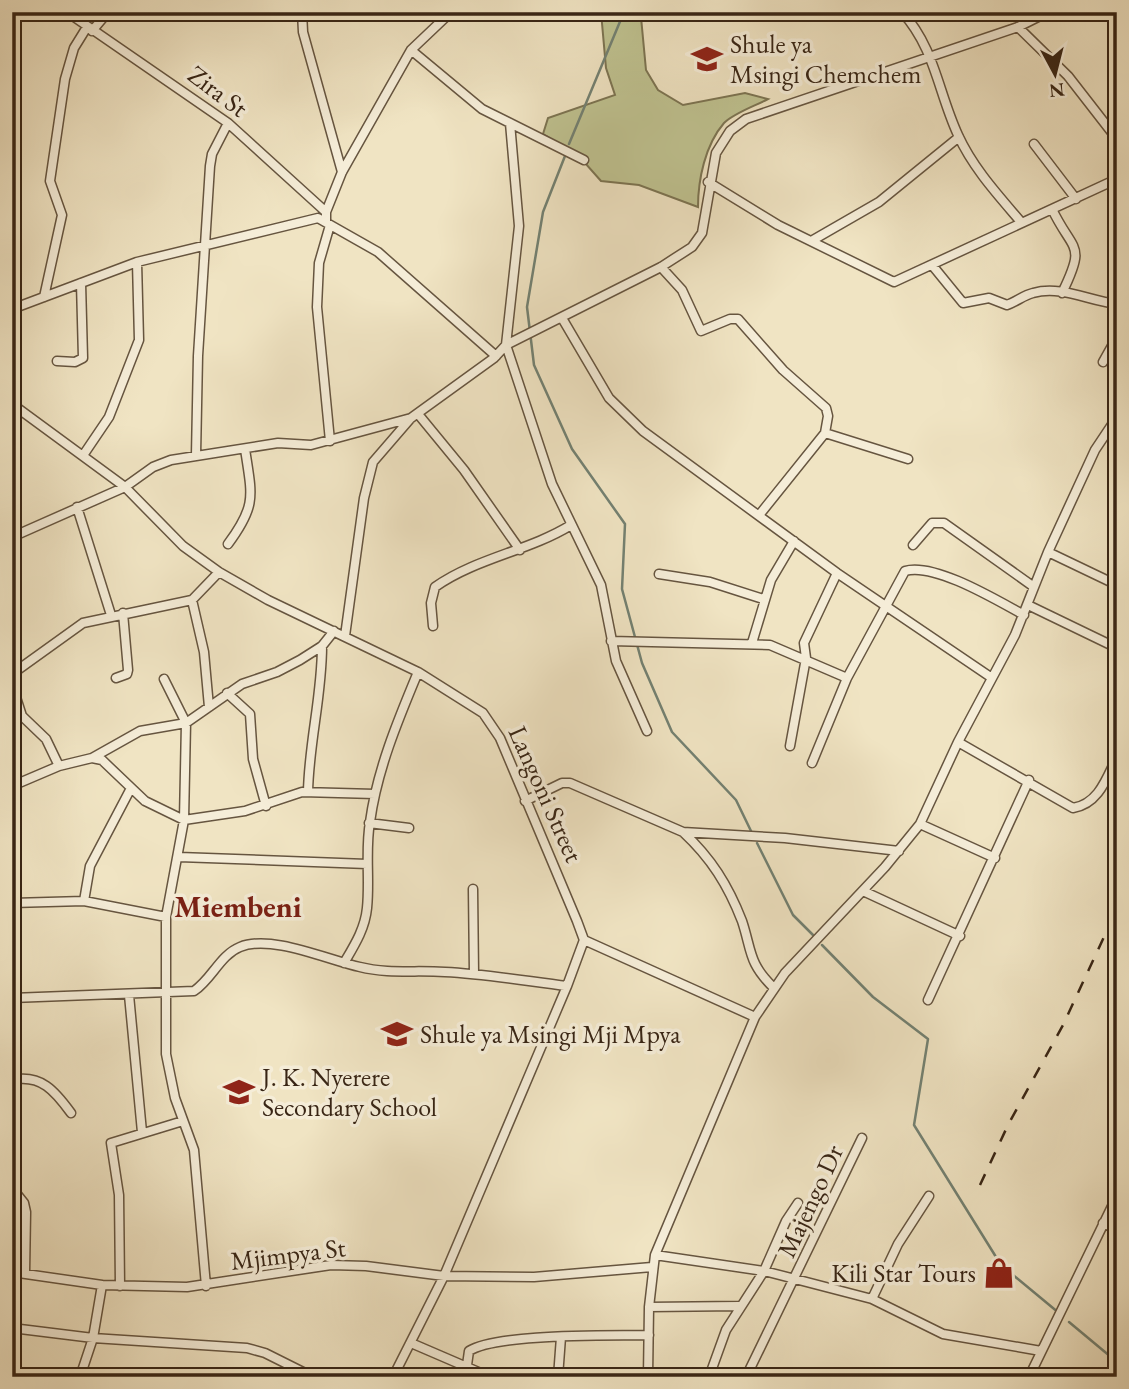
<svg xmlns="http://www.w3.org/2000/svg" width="1129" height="1389" viewBox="0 0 1129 1389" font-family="'EB Garamond',serif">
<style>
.green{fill:#bfc290;stroke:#7c7452;stroke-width:2}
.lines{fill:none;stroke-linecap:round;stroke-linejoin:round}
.stream{stroke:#738172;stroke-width:2.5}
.street-casing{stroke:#665540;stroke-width:11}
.street{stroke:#f5edd8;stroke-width:8}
.rail{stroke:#382515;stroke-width:2.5;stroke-dasharray:12 12;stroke-linecap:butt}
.labels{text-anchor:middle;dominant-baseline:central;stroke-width:7;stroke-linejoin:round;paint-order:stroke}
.poi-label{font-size:26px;fill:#382515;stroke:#f5edd8;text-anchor:start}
.street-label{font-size:26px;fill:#382515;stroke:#f5edd8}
.quarter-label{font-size:30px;font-weight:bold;fill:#7a1f14;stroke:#f5edd8}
</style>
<rect width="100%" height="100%" fill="#f0e4c3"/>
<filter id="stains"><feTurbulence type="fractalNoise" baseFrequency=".00286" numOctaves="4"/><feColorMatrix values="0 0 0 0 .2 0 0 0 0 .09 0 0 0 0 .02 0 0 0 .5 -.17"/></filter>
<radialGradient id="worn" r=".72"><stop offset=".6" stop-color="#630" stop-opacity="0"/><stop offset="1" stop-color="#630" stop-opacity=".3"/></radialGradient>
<path class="green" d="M601 12H645L641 17 646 70 658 90 683 105 745 93 768 99C755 106 734 113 724 123 705 145 698 180 698 207L639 185 601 181 578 155 543 134 548 118 615 95 606 68Z"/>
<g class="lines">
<path class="stream" d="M569 144 624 12
M565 156 543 212 527 307 534 365 572 449 625 524 622 589 642 663 672 732 736 800 751 831
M757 843 793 915 814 936
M822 945 873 997 928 1039 914 1125 1001 1265 1059 1313
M1069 1322 1117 1362"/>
<defs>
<path id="street" d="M67 12 228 123 326 212V221
M302 12 303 32 342 172
M902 12C935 48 938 92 958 135 973 168 998 195 1021 222
M1018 27 1068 76 1117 139
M92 31 108 12
M411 50 482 109 584 160
M510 123 519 226 506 345 552 484 601 585 616 661 647 731
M1034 144 1076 199
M708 182 778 225 894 282 1117 179
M1052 209C1073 253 1087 242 1062 293
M326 212 342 172 411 50 451 12
M813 240 879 202 959 137
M932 265 963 303 989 298 1007 305C1016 302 1024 295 1033 293 1061 285 1089 301 1117 304
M661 267 682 290 701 331 730 319H738L783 370 826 408 828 416 825 433 760 514
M44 297 62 215 50 181 65 79 74 48 87 27
M12 309 137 262 318 218 378 252 496 356
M562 318 609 398 643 431 837 573 992 678
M57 361 75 362 83 358 81 283
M1103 362 1117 337
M12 404 125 487 183 546 219 572 268 600 418 672 483 713 500 738 577 921 584 940 567 986 444 1276 393 1377
M418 414 464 470 520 550
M825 433 908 459
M330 441 317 307 319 263 330 225
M84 454 109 417 139 340 137 262
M196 455 198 356 210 166 212 154 228 123
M77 507 111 615
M12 537 125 487 153 467 171 460 278 443 311 445 411 418
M228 544C257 505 252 496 245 449
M913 545 932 523H944L1034 587
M1048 552 1117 585
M659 574 710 582 763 599
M192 600 204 652 209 707
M1028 605 1117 648
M433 626 431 603 435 587C476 558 529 551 571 525
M345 636 364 498 373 462 411 418 494 358 506 345 661 267 692 247 702 233 716 153 730 131 746 119 1018 27 1048 12
M611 641 770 645 847 678
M752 643 771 580 794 541
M12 674 83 623 192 600 219 572
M116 678 127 674 128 670 123 613
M164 679 186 723 184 820 166 917V1054L175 1098 194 1150 206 1286
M12 685 22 716 46 739 59 766 92 758 102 760 145 801 184 820 245 811 302 792 375 794
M227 693 250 714 253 759 266 806
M958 742 1073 808C1099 804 1107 777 1117 757
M790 746 806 658 804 643 837 573
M92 758 140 731 186 723 242 684 277 672 300 660 322 646 334 631
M812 763 847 678 905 571C934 562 998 601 1024 615
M12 786 59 766
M308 792C309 742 322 696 322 646
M525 801 562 783H570L683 832 785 838 899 851
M369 823 409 828
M920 824 995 858
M683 832C711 858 728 885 742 921 752 951 748 963 774 988
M179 857 367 864
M473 889 474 974
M863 891 960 936
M84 901 90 866 131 788
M12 903 84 901 166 917
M584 940 755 1017
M344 963C354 946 365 929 367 908 370 880 365 850 370 822 377 770 398 720 418 672
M129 995 142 1132
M12 998 194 991C212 979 220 955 240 947 271 934 328 960 360 967 388 974 416 970 445 972 486 974 526 981 567 986
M928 1000 1029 780
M12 1080C41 1074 55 1091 71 1113
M12 1188 24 1203 26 1212 25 1273
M1103 1223 1117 1230
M655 1255 764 1271 872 1299 943 1334 1041 1351
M12 1272 102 1285 187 1287 331 1265 366 1266 444 1276 534 1277 652 1267
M120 1286 119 1195 111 1143 183 1121
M872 1299 898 1244 929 1196
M649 1307 739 1306
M12 1328 93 1338 247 1348 265 1353 313 1377
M411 1343 490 1377
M467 1365 469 1351C497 1333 611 1336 649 1335
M80 1377 93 1338 102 1285
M558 1377 561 1337
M648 1377 649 1307 655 1255 755 1017 785 973 885 867 920 824 958 742 1015 635 1048 552 1095 450 1117 417
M709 1377 726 1330 764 1271 786 1221 798 1203
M746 1377 862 1138
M1029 1377 1117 1196"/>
</defs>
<use href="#street" class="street-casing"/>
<use href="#street" class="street"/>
<path class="rail" d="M980 1185 1008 1125 1063 1025 1117 909"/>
</g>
<defs>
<symbol id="school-bare" viewBox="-9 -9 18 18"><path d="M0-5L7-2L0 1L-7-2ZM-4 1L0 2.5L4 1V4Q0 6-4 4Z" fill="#8f2418" stroke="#f5edd8" stroke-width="2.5" paint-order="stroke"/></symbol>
<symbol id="shop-bare" viewBox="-9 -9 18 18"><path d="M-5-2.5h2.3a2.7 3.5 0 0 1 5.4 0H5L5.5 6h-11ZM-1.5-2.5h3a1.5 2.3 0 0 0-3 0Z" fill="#8f2418" stroke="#f5edd8" stroke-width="2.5" paint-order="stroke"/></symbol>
</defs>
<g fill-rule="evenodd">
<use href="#school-bare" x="685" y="37" width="44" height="44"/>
<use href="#school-bare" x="375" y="1012" width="44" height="44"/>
<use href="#school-bare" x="217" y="1070" width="44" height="44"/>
<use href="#shop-bare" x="977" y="1251" width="44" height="44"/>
</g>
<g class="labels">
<g class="poi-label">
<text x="730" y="44">Shule ya<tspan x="730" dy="30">Msingi Chemchem</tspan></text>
<text x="420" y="1034">Shule ya Msingi Mji Mpya</text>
<text x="262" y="1077">J. K. Nyerere<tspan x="262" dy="30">Secondary School</tspan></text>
<text x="976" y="1273" text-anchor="end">Kili Star Tours</text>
</g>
<g class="street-label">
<text transform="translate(218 91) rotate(37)">Zira St</text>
<text transform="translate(546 794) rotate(66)">Langoni Street</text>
<text transform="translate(810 1201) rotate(-65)">Majengo Dr</text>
<text transform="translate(288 1254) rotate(-7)">Mjimpya St</text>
</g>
<g class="quarter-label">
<text x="238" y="906">Miembeni</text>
</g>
</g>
<rect width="1129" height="1389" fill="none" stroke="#f0e4c3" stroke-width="42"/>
<rect x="14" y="14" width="1101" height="1361" fill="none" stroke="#382515" stroke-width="3.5"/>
<rect x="21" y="21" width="1087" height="1347" fill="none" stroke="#382515" stroke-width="2"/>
<g transform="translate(1055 74) rotate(173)" stroke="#f5edd8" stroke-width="5" paint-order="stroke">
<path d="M0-5L12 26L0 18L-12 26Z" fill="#382515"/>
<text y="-10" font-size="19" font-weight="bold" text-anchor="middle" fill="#382515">N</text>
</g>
<rect width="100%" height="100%" filter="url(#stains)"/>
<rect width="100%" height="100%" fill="url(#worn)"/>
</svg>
